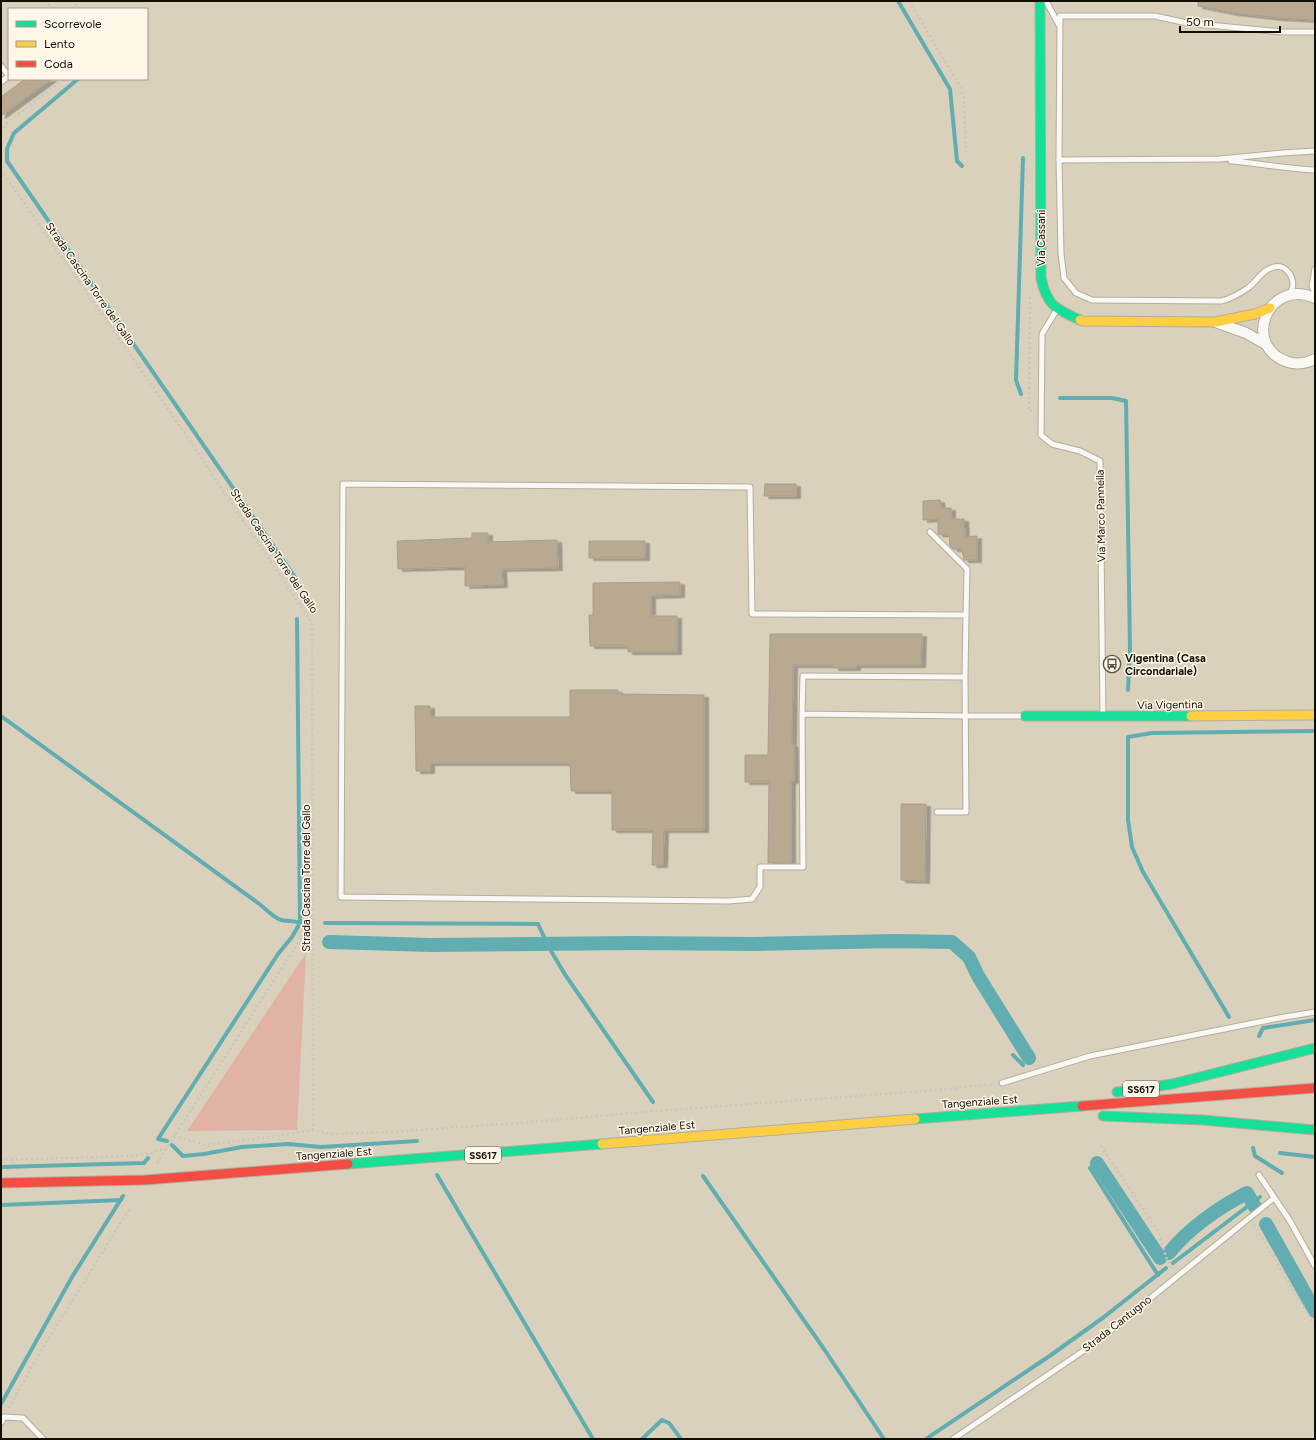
<svg xmlns="http://www.w3.org/2000/svg" width="1316" height="1440" viewBox="0 0 1316 1440" font-family="Figtree,sans-serif">
<style>
.green{fill:#e0b3a4}
.lines{fill:none;stroke-linecap:round;stroke-linejoin:round}
.stream{stroke:#62adb1;stroke-width:4}
.canal{stroke:#62adb1;stroke-width:14}
.building{fill:#baa991;stroke:#a79e8f;filter:url(#shadow)}
.lane-casing{stroke:#b4ad9d;stroke-width:7}
.street-casing{stroke:#b4ad9d;stroke-width:12}
.fast-casing{stroke:#b4ad9d;stroke-width:11}
.slow-casing{stroke:#b4ad9d;stroke-width:11}
.jam-casing{stroke:#b4ad9d;stroke-width:11}
.path{stroke:#c9c6c0;stroke-width:2.5;stroke-dasharray:2 3;stroke-linecap:butt}
.lane{stroke:#f9f8f5;stroke-width:5}
.street{stroke:#f9f8f5;stroke-width:10}
.fast{stroke:#16e098;stroke-width:9}
.slow{stroke:#ffcf43;stroke-width:9}
.jam{stroke:#f24e42;stroke-width:9}
.labels{text-anchor:middle;dominant-baseline:central;stroke-width:3;stroke-linejoin:round;paint-order:stroke}
.shield{fill:#fff8e9;stroke:#5a5447;stroke-width:1}
.shield-label{font-size:10px;font-weight:bold;fill:#130e02}
.street-label{font-size:11px;fill:#130e02;stroke:#fff8e9}
.poi-label{font-size:11px;font-weight:bold;fill:#130e02;stroke:#fff8e9;text-anchor:start}
</style>
<defs>
<filter id="shadow"><feDropShadow dx="4.5" dy="2.5" stdDeviation="0" flood-color="#0004"/></filter>
</defs>
<rect width="100%" height="100%" fill="#dad1bd"/>
<path class="green" d="M306 953 297 1130 187 1131Z"/>
<g class="lines">
<path class="stream" d="M898 1 950 89 957 161 962 166
M78 79 14 133 7 149V161L296 579 295 588
M1021 394 1016 380 1023 158
M1060 398H1112L1126 401 1130 648 1128 690
M1 716 258 903C265 908 273 917 281 920 289 922 293 920 300 923
M325 923 538 924 545 939
M551 951 566 976 653 1102
M1229 1017 1143 872 1132 847 1128 820V737L1152 733 1315 731
M1259 1036 1263 1028 1315 1020
M1013 1055 1023 1065
M167 1141 158 1139 278 954 292 937 300 923 297 619
M172 1145 183 1156 204 1154 242 1147 288 1144 321 1147 417 1141
M1253 1148 1255 1156 1282 1173
M1280 1153 1315 1157
M1 1167 144 1163 148 1158
M1090 1168 1158 1275
M437 1175 593 1439
M703 1176 824 1349 884 1439
M1 1205 121 1200
M1173 1263 1260 1197
M1 1404 72 1277 123 1196
M642 1439 662 1420 669 1423 681 1439
M926 1439 1051 1355 1104 1317 1166 1268"/>
<path class="canal" d="M329 942 431 945 633 943 754 944 896 941 952 942 969 957 978 976 1029 1058
M1097 1163 1160 1258
M1266 1224 1315 1311
M1169 1253C1188 1229 1219 1207 1247 1193L1255 1207"/>
</g>
<path class="building" d="M1198 1H1315V20L1278 18 1234 13 1198 6Z
M25 79H52L1 116V97Z
M765 484H796V496H764Z
M940 500 941 508H951V519H964L965 537 977 536V560H964L962 549H953L950 546 949 535 938 534V519L923 520V501Z
M472 533H488V542L557 540 558 568 502 569 503 585 465 586V567L398 569 397 541 472 538Z
M589 541H645V558H589Z
M680 582V595L651 596V616H677V652H628V646H590L589 615H593V583Z
M770 634H922L921 665H856V668H834V665H793L792 744 794 745V781H791V863H768L769 782H745V755H768Z
M570 690H618V694L704 695V830H664L663 865H652L653 830H612V791H571L570 763H430V771H416L415 706H430V717H570Z
M901 804H926L925 881 901 880Z"/>
<g class="lines">
<defs>
<path id="lane" d="M1046 1 1059 25
M1 66 9 76 1 82
M1059 160 1220 159 1282 153 1315 151
M1231 161C1259 163 1286 169 1315 170
M1315 269 1312 286 1315 293
M1286 295C1288 294 1290 293 1291 291 1297 281 1287 263 1274 267 1262 270 1257 281 1248 288 1239 294 1231 299 1221 301L1092 300 1076 293 1064 278 1061 254 1059 160 1060 16H1155L1187 23 1282 32H1315
M1056 311 1042 334 1041 435 1052 444 1080 451 1100 461 1103 716
M965 677 966 615
M802 714 803 867H760V887L752 899 729 901 341 897 343 484 750 487 752 614 966 615 967 569 930 532
M937 812H966L965 677 803 676 802 714 965 716H1024
M1002 1083 1090 1056 1279 1018 1315 1012
M1259 1175 1290 1221 1315 1266
M1 1423 4 1417 23 1418 43 1439
M953 1439 1095 1343 1274 1198"/>
<path id="street" d="M1315 298C1267 277 1241 347 1288 362 1297 365 1307 363 1315 359
M1218 323 1246 333 1267 345"/>
<path id="fast" d="M1040 1 1041 278C1047 306 1056 309 1080 320
M1025 716H1191
M1117 1092 1172 1084 1315 1048
M1103 1116 1203 1120 1315 1130
M915 1119 1082 1106
M348 1164 602 1144"/>
<path id="slow" d="M1080 320 1083 321 1215 322 1255 314 1270 308
M1191 716 1315 715
M602 1144 915 1119"/>
<path id="jam" d="M1082 1106 1315 1088
M1 1183 145 1180 348 1164"/>
</defs>
<use href="#lane" class="lane-casing"/>
<use href="#street" class="street-casing"/>
<use href="#fast" class="fast-casing"/>
<use href="#slow" class="slow-casing"/>
<use href="#jam" class="jam-casing"/>
<path class="path" d="M44 1 53 9
M909 1 960 86 964 98 966 152
M72 9 81 1
M1 132 8 122 64 79
M1 170 164 403 312 623 313 1130
M1030 297 1029 411 1033 410
M174 1136 206 1145 264 1138 313 1130 331 1134 392 1132 519 1123 644 1112 937 1090 994 1084
M1101 1146 1158 1231 1167 1260 1173 1269
M1 1160 132 1156 151 1153 165 1148
M157 1163 314 918
M1254 1225 1315 1326
M9 1408 42 1349 130 1208"/>
<use href="#lane" class="lane"/>
<use href="#street" class="street"/>
<use href="#fast" class="fast"/>
<use href="#slow" class="slow"/>
<use href="#jam" class="jam"/>
</g>
<defs>
<symbol id="bus-ring" viewBox="-11 -11 22 22"><circle r="9.5" fill="#fff8e9" stroke="#595243" stroke-width="1.5"/><path d="M-5-6H5V4H4V6H2V4H-2V6H-4V4H-5ZM-3.5-4V0h7V-4ZM-3.5 1.2v1.5H-2V1.2ZM2 1.2v1.5H3.5V1.2Z" fill="#595243"/></symbol>
</defs>
<g fill-rule="evenodd">
<use href="#bus-ring" x="1102" y="654" width="20" height="20"/>
</g>
<g class="labels">
<g class="shield">
<rect x="1123" y="1081" width="36" height="16" rx="3"/>
<rect x="465" y="1147" width="36" height="16" rx="3"/>
</g>
<g class="shield-label">
<text x="1141" y="1089">SS617</text>
<text x="483" y="1155">SS617</text>
</g>
<g class="street-label">
<text transform="translate(1041 238) rotate(-90)">Via Cassani</text>
<text transform="translate(90 284) rotate(55)">Strada Cascina Torre del Gallo</text>
<text transform="translate(1101 516) rotate(-91)">Via Marco Pannella</text>
<text transform="translate(274 551) rotate(56)">Strada Cascina Torre del Gallo</text>
<text transform="translate(1170 705) rotate(-1)">Via Vigentina</text>
<text transform="translate(306 878) rotate(-90)">Strada Cascina Torre del Gallo</text>
<text transform="translate(980 1102) rotate(-4)">Tangenziale Est</text>
<text transform="translate(657 1128) rotate(-5)">Tangenziale Est</text>
<text transform="translate(334 1154) rotate(-4)">Tangenziale Est</text>
<text transform="translate(1117 1324) rotate(-38)">Strada Cantugno</text>
</g>
<g class="poi-label">
<text x="1125" y="658">Vigentina (Casa<tspan x="1125" dy="13">Circondariale)</tspan></text>
</g>
</g>
<rect width="1316" height="1440" fill="none" stroke="#130e02" stroke-width="4"/>
<rect x="8" y="8" width="140" height="72" fill="#fff8e9" stroke="#a19a8d"/>
<rect x="16" y="21" width="20" height="6" fill="#16e098" stroke="#a19a8d"/>
<text x="44" y="28" font-size="12" fill="#130e02">Scorrevole</text>
<rect x="16" y="41" width="20" height="6" fill="#ffcf43" stroke="#a19a8d"/>
<text x="44" y="48" font-size="12" fill="#130e02">Lento</text>
<rect x="16" y="61" width="20" height="6" fill="#f24e42" stroke="#a19a8d"/>
<text x="44" y="68" font-size="12" fill="#130e02">Coda</text>
<path d="M1180 26v6h100v-6" fill="none" stroke="#130e02" stroke-width="2"/>
<text x="1186" y="26" font-size="12" fill="#130e02" stroke="#fff8e9" stroke-width="3" paint-order="stroke">50 m</text>
</svg>
